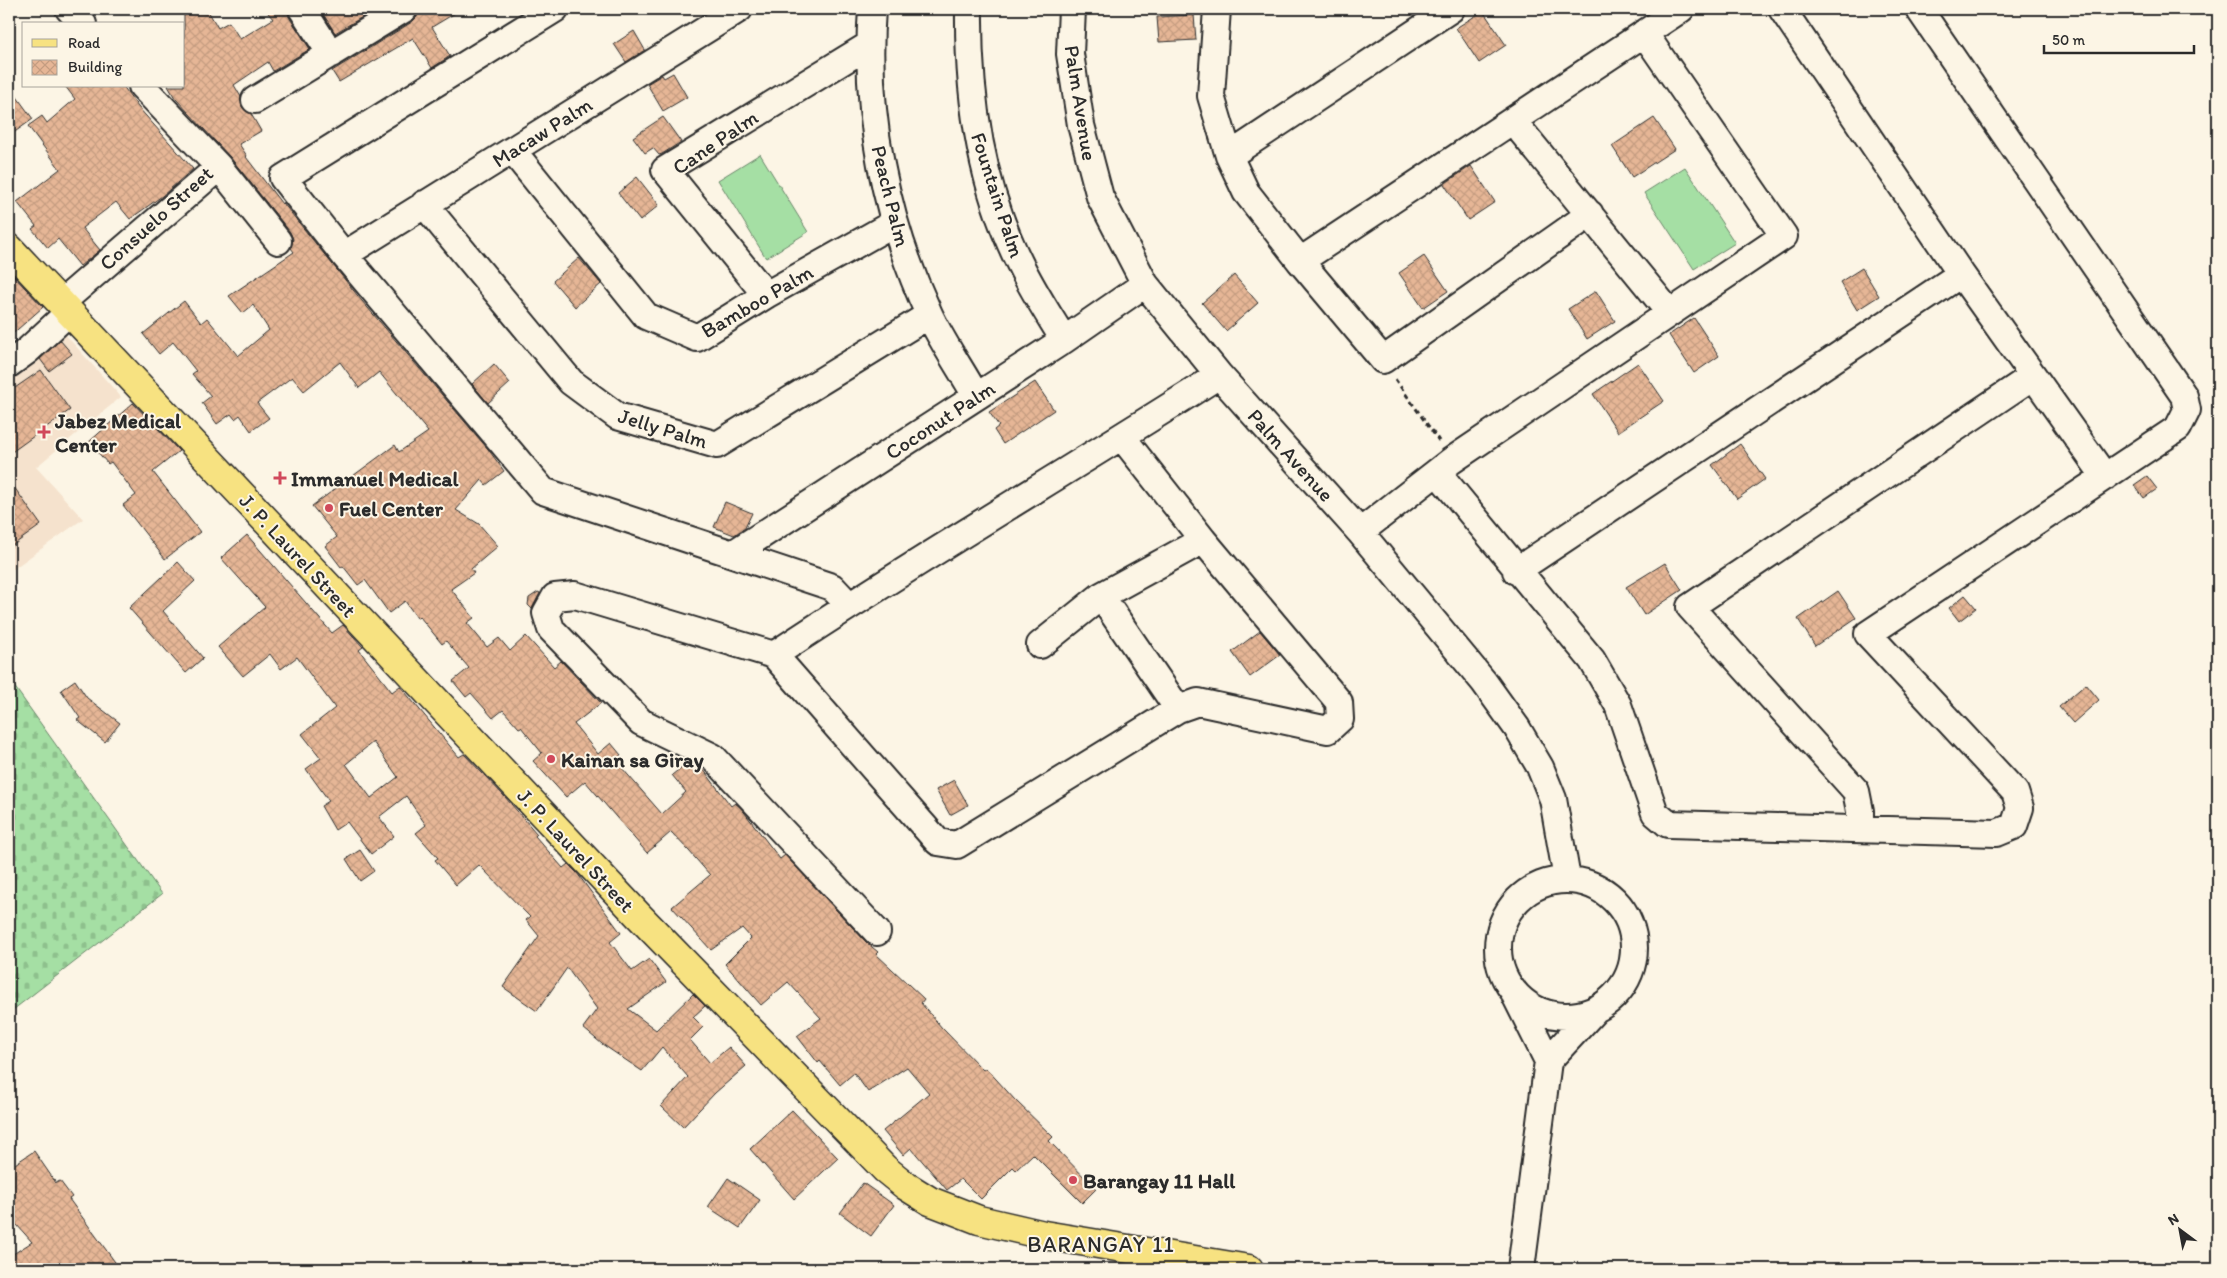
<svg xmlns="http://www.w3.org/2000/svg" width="2227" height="1278" viewBox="0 0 2227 1278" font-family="Itim,sans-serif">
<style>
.built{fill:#f5e2cd}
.cemetery{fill:url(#cemetery-stones);stroke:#688568}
.garden{fill:#a5dfa4;stroke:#688568}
.building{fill:url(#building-cross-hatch);stroke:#2b2b2b;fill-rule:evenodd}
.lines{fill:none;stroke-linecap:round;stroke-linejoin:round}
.minor-casing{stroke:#2b2b2b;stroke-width:30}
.major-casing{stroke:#2b2b2b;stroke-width:31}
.path{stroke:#2b2b2b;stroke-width:3;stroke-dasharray:5 4;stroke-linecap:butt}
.minor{stroke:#fcf5e5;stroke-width:26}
.major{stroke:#f7e281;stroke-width:28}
.poi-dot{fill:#d1495b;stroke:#fcf5e5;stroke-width:2}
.labels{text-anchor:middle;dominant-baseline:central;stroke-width:4;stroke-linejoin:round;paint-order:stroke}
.street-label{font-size:21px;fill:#2b2b2b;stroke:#fcf5e5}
.poi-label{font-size:21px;font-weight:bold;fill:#2b2b2b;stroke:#fcf5e5;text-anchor:start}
.neighbourhood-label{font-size:22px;letter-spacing:1px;fill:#2b2b2b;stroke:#fcf5e5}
</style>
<defs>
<pattern id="cemetery-stones" width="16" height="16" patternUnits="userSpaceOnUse" patternTransform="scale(1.25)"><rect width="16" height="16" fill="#a5dfa4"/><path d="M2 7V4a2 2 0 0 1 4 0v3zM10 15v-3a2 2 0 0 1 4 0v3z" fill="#8ec08d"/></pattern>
<pattern id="building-cross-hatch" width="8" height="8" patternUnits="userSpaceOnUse" patternTransform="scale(1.25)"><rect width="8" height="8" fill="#e6b696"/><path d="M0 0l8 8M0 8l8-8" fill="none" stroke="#c59d81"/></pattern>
</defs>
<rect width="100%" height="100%" fill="#fcf5e5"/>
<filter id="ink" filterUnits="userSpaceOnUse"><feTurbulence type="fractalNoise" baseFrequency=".02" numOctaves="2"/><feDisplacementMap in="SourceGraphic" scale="10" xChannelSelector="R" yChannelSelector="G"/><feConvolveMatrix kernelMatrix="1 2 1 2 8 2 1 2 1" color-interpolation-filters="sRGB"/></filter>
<g filter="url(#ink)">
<path class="built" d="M64 333 121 397 36 467 83 519 9 572V373Z"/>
<path class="cemetery" d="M9 679 162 894 9 1013Z"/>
<path class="garden" d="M760 154 808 232 766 258 718 180Z
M1685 167 1735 243 1694 269 1644 193Z"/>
<path class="building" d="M184 9H207L218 28 229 22 240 39 273 19 265 9H287L289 17 310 49 273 71 268 62 234 85 241 97 242 107 251 114 261 131 239 144 247 156 246 157 282 204 283 203 362 301 488 449 504 471 486 485 482 480 456 510 479 524 498 546 471 569 474 573 451 589 474 618 467 623 487 647 499 638 510 651 526 636 554 667 561 661 601 703 574 724 598 754 611 743 621 755 615 760 662 814 686 792 672 775 688 762 703 769 731 806 735 803 741 808 780 859 785 855 866 942 878 952 876 954 924 999 921 1003 942 1028 983 1070 986 1068 1015 1100 1053 1137 1049 1141 1096 1189 1082 1203 1033 1154 1016 1170 1013 1167 981 1199 961 1179 947 1190 911 1148 903 1155 883 1131 929 1093 907 1067 868 1092 854 1073 840 1085 820 1061 818 1063 797 1036 821 1018 788 982 761 1005 725 964 751 938 742 928 711 950 672 907 710 875 689 851 671 832 647 853 585 781 566 797 533 761 542 753 521 727 519 728 503 710 493 718 471 693 466 697 453 681 469 668 446 641 442 644 420 617 417 618 405 601 389 613 365 580 358 585 343 566 341 567 325 546 337 537 312 506 395 445 399 452 428 432 379 372 359 388 340 362 304 391 292 377 257 403 269 418 251 431 240 415 235 419 231 414 217 424 202 403 211 396 192 374 196 371 173 342 159 354 143 334 184 301 201 323 207 318 238 356 269 330 253 305 243 313 229 296 294 252 291 248 293 239 290 232 230 157 175 98 168 86H184Z
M320 9H376L335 33Z
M419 9H462L432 27 450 56 432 68 413 38 339 82 332 71 412 22 417 17Z
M1483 11 1506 45 1479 63 1456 28Z
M1194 15 1196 40 1159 42 1157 17Z
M634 31 645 50 626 62 614 44Z
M673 73 687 97 663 111 647 84 662 75 664 78Z
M9 86 33 119 9 136Z
M65 86H123L138 107 193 169 162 196 130 219 116 202 82 228 100 250 80 266 58 239 48 248 32 229 36 226 17 202 60 169 28 126 42 116 47 123 75 99Z
M663 117 681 142 662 154 659 155 653 148 645 153 633 137Z
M1654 118 1675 149 1632 177 1612 146Z
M1471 166 1495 202 1468 220 1444 184Z
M637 177 659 205 640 221 618 193Z
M1424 256 1448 291 1423 308 1399 273Z
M579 258 601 284 575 307 553 281Z
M1862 268 1879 296 1857 310 1840 282Z
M9 271 43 307 9 337Z
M1234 275 1258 303 1226 331 1202 303Z
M1596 291 1615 321 1587 339 1568 309Z
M1694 318 1719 356 1694 373 1669 335Z
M60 340 72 354 49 371 40 359Z
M1638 363 1664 401 1618 432 1593 394Z
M494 364 510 383 488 403 472 384Z
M41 370 70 410 9 454V392Z
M1035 382 1054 410 1003 444 994 430 999 426 989 412Z
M133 403 179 451 153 472 200 532 165 559 123 505 136 495 111 462 108 464 89 442Z
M1740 444 1765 479 1737 499 1712 465Z
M2147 476 2157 489 2144 498 2134 485Z
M9 480 41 525 9 548Z
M725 502 752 513 745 528 734 535 714 527Z
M247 535 332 633 343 625 363 647 359 650 392 692 400 686 459 757 464 754 505 797 537 834 535 836 563 868 568 864 577 873 621 933 610 942 632 971 649 959 666 982 628 1009 656 1030 693 994 705 1006 693 1017 703 1027 690 1040 710 1063 729 1047 746 1066 715 1093 683 1127 661 1106 688 1077 662 1047 642 1071 602 1044 583 1028 597 1009 567 968 537 1011 503 987 539 936 526 920 530 917 479 865 456 885 435 860 438 858 416 833 426 825 406 796 379 817 394 836 371 854 347 822 335 830 321 806 329 801 306 769 321 758 302 734 335 708 297 657 281 669 270 654 243 676 218 647 265 607 221 558ZM373 742 398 777 371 798 346 764Z
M178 562 195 581 163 611 203 658 186 673 129 608Z
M1665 563 1682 590 1644 615 1626 587Z
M1838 591 1856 618 1815 646 1798 619Z
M538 592 540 593 532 609 528 605 529 598Z
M1965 595 1976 608 1959 621 1949 608Z
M1260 631 1280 655 1250 677 1232 652Z
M75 680 87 698 120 723 105 742 77 720 80 718 61 690Z
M2086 684 2099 700 2073 723 2059 707Z
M954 780 968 805 950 815 936 790Z
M360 850 374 871 360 881 346 859Z
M792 1110 838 1158 794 1199 750 1149Z
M34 1151 56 1183 60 1181 72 1197 69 1199 120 1269H18L10 1256 32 1242 9 1216V1168Z
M728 1178 760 1200 740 1228 708 1207Z
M863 1183 894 1205 871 1236 840 1213Z"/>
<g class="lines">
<defs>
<path id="minor" d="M69 9 83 24
M302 9 331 54
M555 9 283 178 344 255 543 491 832 587 849 605
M872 9C864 113 885 219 929 314 942 342 961 369 976 396
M969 9C968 96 980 185 1020 264 1033 291 1049 315 1064 340
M1072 9 1070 54 1081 125 1100 197 1145 284 1219 375 1360 532 1484 682 1517 728 1540 767 1553 799 1567 879
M1217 9 1211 96 1229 156 1246 192 1300 261 1383 360 1590 214
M1782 9 1961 274 2105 477
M142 86 219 167 278 241
M255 100 404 9
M1513 121 1670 313
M512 150 646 316 697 338 766 295 894 223
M1229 156 1451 9
M424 204 571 382 617 416 717 445 929 315
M344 255 739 9
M1300 261 1681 9
M766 295 665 170 869 45
M61 303 219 167
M9 364 27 351 69 312
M1438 473 1592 660 1618 705 1655 813 1668 824 1997 833 2014 826 2020 808 2015 792 1868 634 2178 428 2187 410 2184 396 1919 9
M1360 532 1451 461 1784 236 1644 33
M734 553 1064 340 1145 284
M1516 571 1961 274
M1101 596 1178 709
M1040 645 1101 596 1203 540
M774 655C919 558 1071 470 1219 375
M1860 829V811L1856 791 1690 607 2033 376
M1498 948a68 68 0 1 1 136 0a68 68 0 1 1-136 0Z
M877 932 713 757 641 722 551 629 546 613 555 597 575 595 774 655 938 842 957 845 1178 709 1198 702 1328 730 1340 719 1339 702 1203 540 1122 437
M1515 995 1548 1061 1521 1269
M1548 1061 1596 1009"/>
<path id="major" d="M9 248 638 915 885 1169 906 1186 930 1201 979 1220 1044 1235 1249 1269"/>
</defs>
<use href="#minor" class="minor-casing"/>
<use href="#major" class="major-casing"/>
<path class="path" d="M1395 379 1439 441"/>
<use href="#minor" class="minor"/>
<use href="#major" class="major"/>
</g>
</g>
<g class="poi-dot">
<path d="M41.5 424.5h5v5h5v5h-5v5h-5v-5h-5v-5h5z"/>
<path d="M277.5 470.5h5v5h5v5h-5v5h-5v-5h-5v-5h5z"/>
<circle cx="329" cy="508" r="5"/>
<circle cx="551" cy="759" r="5"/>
<circle cx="1073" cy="1180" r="5"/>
</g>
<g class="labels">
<g class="street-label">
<text transform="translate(1081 103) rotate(81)">Palm Avenue</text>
<text transform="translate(542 132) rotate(-32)">Macaw Palm</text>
<text transform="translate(715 142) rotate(-34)">Cane Palm</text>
<text transform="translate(998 195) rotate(72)">Fountain Palm</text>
<text transform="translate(891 196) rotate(76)">Peach Palm</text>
<text transform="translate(156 218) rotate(-42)">Consuelo Street</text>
<text transform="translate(757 301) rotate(-30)">Bamboo Palm</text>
<text transform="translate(940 420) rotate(-33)">Coconut Palm</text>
<text transform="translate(663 428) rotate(17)">Jelly Palm</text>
<text transform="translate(1291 455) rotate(48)">Palm Avenue</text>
<text transform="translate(298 555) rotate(47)">J. P. Laurel Street</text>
<text transform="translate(576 850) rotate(47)">J. P. Laurel Street</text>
</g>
<g class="poi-label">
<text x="55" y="420">Jabez Medical<tspan x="55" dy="24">Center</tspan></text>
<text x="291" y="478">Immanuel Medical</text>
<text x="339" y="508">Fuel Center</text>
<text x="561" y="759">Kainan sa Giray</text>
<text x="1083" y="1180">Barangay 11 Hall</text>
</g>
<g class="neighbourhood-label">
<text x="1101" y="1244">BARANGAY 11</text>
</g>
</g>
<rect width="2227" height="1278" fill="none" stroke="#fcf5e5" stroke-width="30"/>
<rect x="15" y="15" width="2197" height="1248" fill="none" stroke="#2b2b2b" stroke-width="2" filter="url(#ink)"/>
<rect x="22" y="22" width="162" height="65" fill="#fcf5e5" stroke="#a8a49b"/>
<rect x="32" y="39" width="25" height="8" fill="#f7e281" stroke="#a8a49b"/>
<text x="68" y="48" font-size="15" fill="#2b2b2b">Road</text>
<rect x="32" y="60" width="25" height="15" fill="url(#building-cross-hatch)" stroke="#a8a49b"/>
<text x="68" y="72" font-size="15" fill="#2b2b2b">Building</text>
<g transform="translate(2180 1230) rotate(328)" stroke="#fcf5e5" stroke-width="4" paint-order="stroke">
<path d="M0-4L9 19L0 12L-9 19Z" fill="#2b2b2b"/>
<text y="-8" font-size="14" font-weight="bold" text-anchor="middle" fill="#2b2b2b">N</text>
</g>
<path d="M2044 45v8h150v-8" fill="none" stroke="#2b2b2b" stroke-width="2.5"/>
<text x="2052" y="45" font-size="15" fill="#2b2b2b" stroke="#fcf5e5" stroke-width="4" paint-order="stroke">50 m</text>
</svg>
